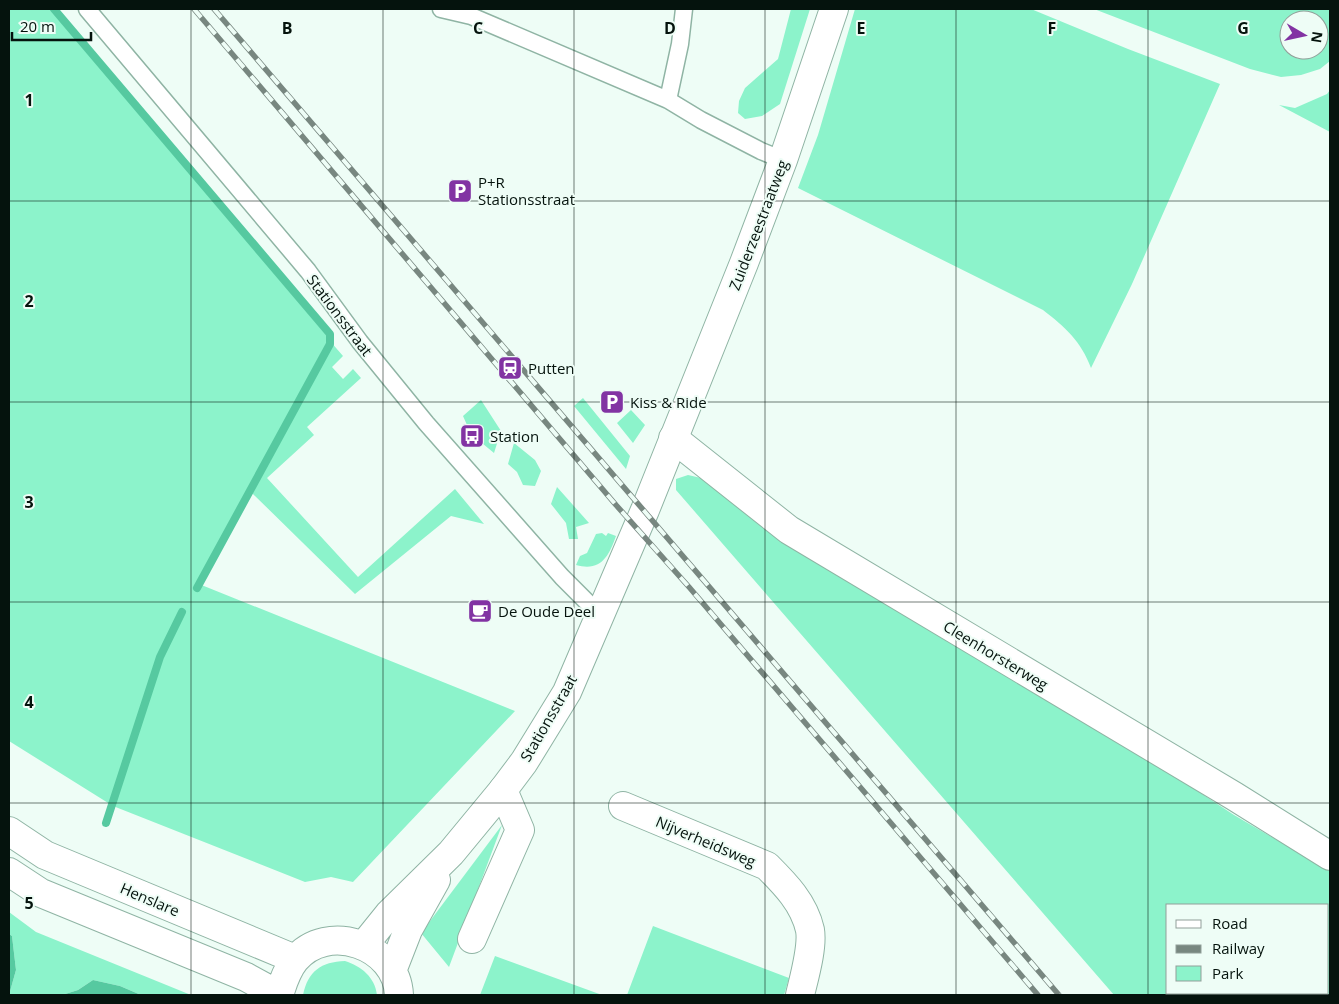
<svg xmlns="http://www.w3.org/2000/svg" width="1339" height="1004" viewBox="0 0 1339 1004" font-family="'Open Sans',sans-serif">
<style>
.green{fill:#8cf3cb;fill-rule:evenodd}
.water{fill:#56c9a0}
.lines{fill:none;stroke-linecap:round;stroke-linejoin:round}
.stream{stroke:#56c9a0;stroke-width:8}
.lane-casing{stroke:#8fb4a4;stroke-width:19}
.street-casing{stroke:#8fb4a4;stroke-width:30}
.secondary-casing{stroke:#8fb4a4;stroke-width:30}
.lane{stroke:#fff;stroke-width:16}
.street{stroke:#fff;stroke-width:28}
.secondary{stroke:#fff;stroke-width:28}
.rail-casing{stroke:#788780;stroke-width:5.5}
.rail{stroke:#eefdf6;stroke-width:4;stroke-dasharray:11;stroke-linecap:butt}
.grid{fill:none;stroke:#05130d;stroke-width:1;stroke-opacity:0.55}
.labels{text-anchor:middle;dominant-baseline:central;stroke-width:4;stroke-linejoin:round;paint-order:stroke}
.poi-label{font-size:15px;fill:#05130d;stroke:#eefdf6;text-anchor:start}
.street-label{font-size:15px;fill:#05130d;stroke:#eefdf6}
.grid-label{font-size:16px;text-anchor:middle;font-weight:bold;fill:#05130d;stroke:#eefdf6;stroke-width:4;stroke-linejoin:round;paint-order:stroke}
</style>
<rect width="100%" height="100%" fill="#eefdf6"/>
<path class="green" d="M9 9H50L329 338 199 584 515 711 353 882 331 877 305 882 113 806 9 741Z
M791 9H810L780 104 762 116 745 119 738 113 739 101 745 88 778 59Z
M855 9H1031L1128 49 1220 84 1132 284 1091 368C1081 341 1065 327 1043 310L798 188 818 135Z
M1094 9H1330V61L1320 69 1301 75 1281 77 1250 69ZM1289 20H1319V50H1289Z
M1330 90V132L1279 105 1295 108 1327 94Z
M330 341 343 356 332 367 343 379 353 369 361 378 307 427 314 435 267 478 358 577 455 489 484 524 451 516 355 594 250 491Z
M583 398 630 456 626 469 574 406Z
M481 400 501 431 494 453 471 434 463 416Z
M631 410 645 425 633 443 617 423Z
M514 443 535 460 541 471 535 486 523 485 517 472 508 464Z
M688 475 701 478 707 483 747 509 1126 744 1234 815 1330 871V995H1114L676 490V479ZM1168 905H1328V993H1168Z
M557 487 589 523 576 527 578 539H569L566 523 551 504Z
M602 533 606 536 608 533 616 536C609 556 601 572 576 565L580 556 587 553 596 534Z
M502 825 449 967 421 933Z
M9 912 36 932 191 995H141L120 986 93 980 78 990 62 995H9L16 970 12 936 9 934Z
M653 926 789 978 784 995H627Z
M495 956 602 995H480Z
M345 961C361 966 375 977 377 995H303C308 971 321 962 345 961Z"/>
<path class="water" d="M9 934 12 936 16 970 9 995Z
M93 980 120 986 141 995H62L78 990Z"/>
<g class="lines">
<path class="stream" d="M54 9 330 334V344L197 588
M106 823 160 657 182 612"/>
<defs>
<path id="lane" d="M87 9 308 271 360 342 426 423 562 577 600 615
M441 9 471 16
M466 9 471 16 668 100 701 120 761 151 783 160
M668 100 680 44 684 9"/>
<path id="street" d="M673 438 789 530 1234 796 1330 856
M623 806 767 866C785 884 804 903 810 930 813 947 804 978 800 995
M472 939 520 830 503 790"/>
<path id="secondary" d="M9 831 45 855 295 959
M9 872 41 893 246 977 279 995
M364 945 389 914 451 853 503 790 524 762 567 692 645 510 744 263 783 160 834 9
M392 971 408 930 436 880
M279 995C283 983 286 971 295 960 327 921 397 945 399 995"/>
</defs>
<use href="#lane" class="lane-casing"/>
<use href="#street" class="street-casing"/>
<use href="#secondary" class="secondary-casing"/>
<use href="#lane" class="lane"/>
<use href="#street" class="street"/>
<use href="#secondary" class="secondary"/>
<defs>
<path id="rail" d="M194 9 616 505 689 587 1038 995
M214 9 1059 995"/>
</defs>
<use href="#rail" class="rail-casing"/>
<use href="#rail" class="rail"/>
</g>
<path class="grid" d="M191 9V995M383 9V995M574 9V995M765 9V995M956 9V995M1148 9V995M9 201H1330M9 402H1330M9 602H1330M9 803H1330"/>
<defs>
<symbol id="parking-square" viewBox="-11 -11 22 22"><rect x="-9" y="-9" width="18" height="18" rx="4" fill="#8233a3" stroke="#eefdf6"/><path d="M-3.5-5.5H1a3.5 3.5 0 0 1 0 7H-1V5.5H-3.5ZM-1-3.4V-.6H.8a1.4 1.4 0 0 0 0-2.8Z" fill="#fff"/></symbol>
<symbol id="station-square" viewBox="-11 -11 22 22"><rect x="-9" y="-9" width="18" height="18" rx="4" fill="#8233a3" stroke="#eefdf6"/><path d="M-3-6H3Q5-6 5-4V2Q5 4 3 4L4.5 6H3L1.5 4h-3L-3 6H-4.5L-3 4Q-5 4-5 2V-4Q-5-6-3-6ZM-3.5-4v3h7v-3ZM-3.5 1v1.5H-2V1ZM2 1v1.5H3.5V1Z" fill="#fff"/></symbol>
<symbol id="bus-square" viewBox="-11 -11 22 22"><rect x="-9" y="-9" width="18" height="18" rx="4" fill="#8233a3" stroke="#eefdf6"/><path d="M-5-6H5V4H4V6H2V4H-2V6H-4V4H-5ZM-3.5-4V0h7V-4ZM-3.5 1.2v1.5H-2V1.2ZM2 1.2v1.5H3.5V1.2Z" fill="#fff"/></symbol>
<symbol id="cafe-square" viewBox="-11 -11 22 22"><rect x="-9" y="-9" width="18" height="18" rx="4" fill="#8233a3" stroke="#eefdf6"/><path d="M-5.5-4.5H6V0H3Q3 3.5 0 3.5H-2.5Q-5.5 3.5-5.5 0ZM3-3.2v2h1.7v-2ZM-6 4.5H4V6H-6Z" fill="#fff"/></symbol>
</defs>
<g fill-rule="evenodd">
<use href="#parking-square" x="446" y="177" width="28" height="28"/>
<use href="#station-square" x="496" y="354" width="28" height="28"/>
<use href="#parking-square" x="598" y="388" width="28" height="28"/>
<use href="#bus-square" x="458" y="422" width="28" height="28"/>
<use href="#cafe-square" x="466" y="597" width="28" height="28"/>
</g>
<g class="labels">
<g class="poi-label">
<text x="478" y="182">P+R<tspan x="478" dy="17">Stationsstraat</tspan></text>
<text x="528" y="368">Putten</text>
<text x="630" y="402">Kiss &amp; Ride</text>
<text x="490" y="436">Station</text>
<text x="498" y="611">De Oude Deel</text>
</g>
<g class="street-label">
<text transform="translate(758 225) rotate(-69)">Zuiderzeestraatweg</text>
<text transform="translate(340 315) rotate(53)">Stationsstraat</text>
<text transform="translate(996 655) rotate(31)">Cleenhorsterweg</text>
<text transform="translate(548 718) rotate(-60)">Stationsstraat</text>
<text transform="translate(706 841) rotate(23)">Nijverheidsweg</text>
<text transform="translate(150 899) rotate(23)">Henslare</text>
</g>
</g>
<g class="grid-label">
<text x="287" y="34">B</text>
<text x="478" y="34">C</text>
<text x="670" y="34">D</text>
<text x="861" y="34">E</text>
<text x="1052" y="34">F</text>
<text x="1243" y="34">G</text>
<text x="29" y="106">1</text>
<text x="29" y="307">2</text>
<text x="29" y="508">3</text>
<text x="29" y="708">4</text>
<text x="29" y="909">5</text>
</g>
<rect width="1339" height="1004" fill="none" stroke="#05130d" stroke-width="20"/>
<rect x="1166" y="904" width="162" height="90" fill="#eefdf6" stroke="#919f99"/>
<rect x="1176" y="920" width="25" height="8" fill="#ffffff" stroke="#919f99"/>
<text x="1212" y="929" font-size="15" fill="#05130d">Road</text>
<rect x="1176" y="945" width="25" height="8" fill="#788780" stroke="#919f99"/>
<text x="1212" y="954" font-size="15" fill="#05130d">Railway</text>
<rect x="1176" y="966" width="25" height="15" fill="#8cf3cb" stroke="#919f99"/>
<text x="1212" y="979" font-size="15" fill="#05130d">Park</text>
<g transform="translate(1304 35) rotate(99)"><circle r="24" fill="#eefdf6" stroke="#919f99"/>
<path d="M0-4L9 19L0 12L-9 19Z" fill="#8233a3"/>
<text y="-8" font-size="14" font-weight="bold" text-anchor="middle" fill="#05130d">N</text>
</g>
<path d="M12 32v8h79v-8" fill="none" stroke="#05130d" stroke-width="2.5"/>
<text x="20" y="32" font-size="15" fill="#05130d" stroke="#eefdf6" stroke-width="4" paint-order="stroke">20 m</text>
</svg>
